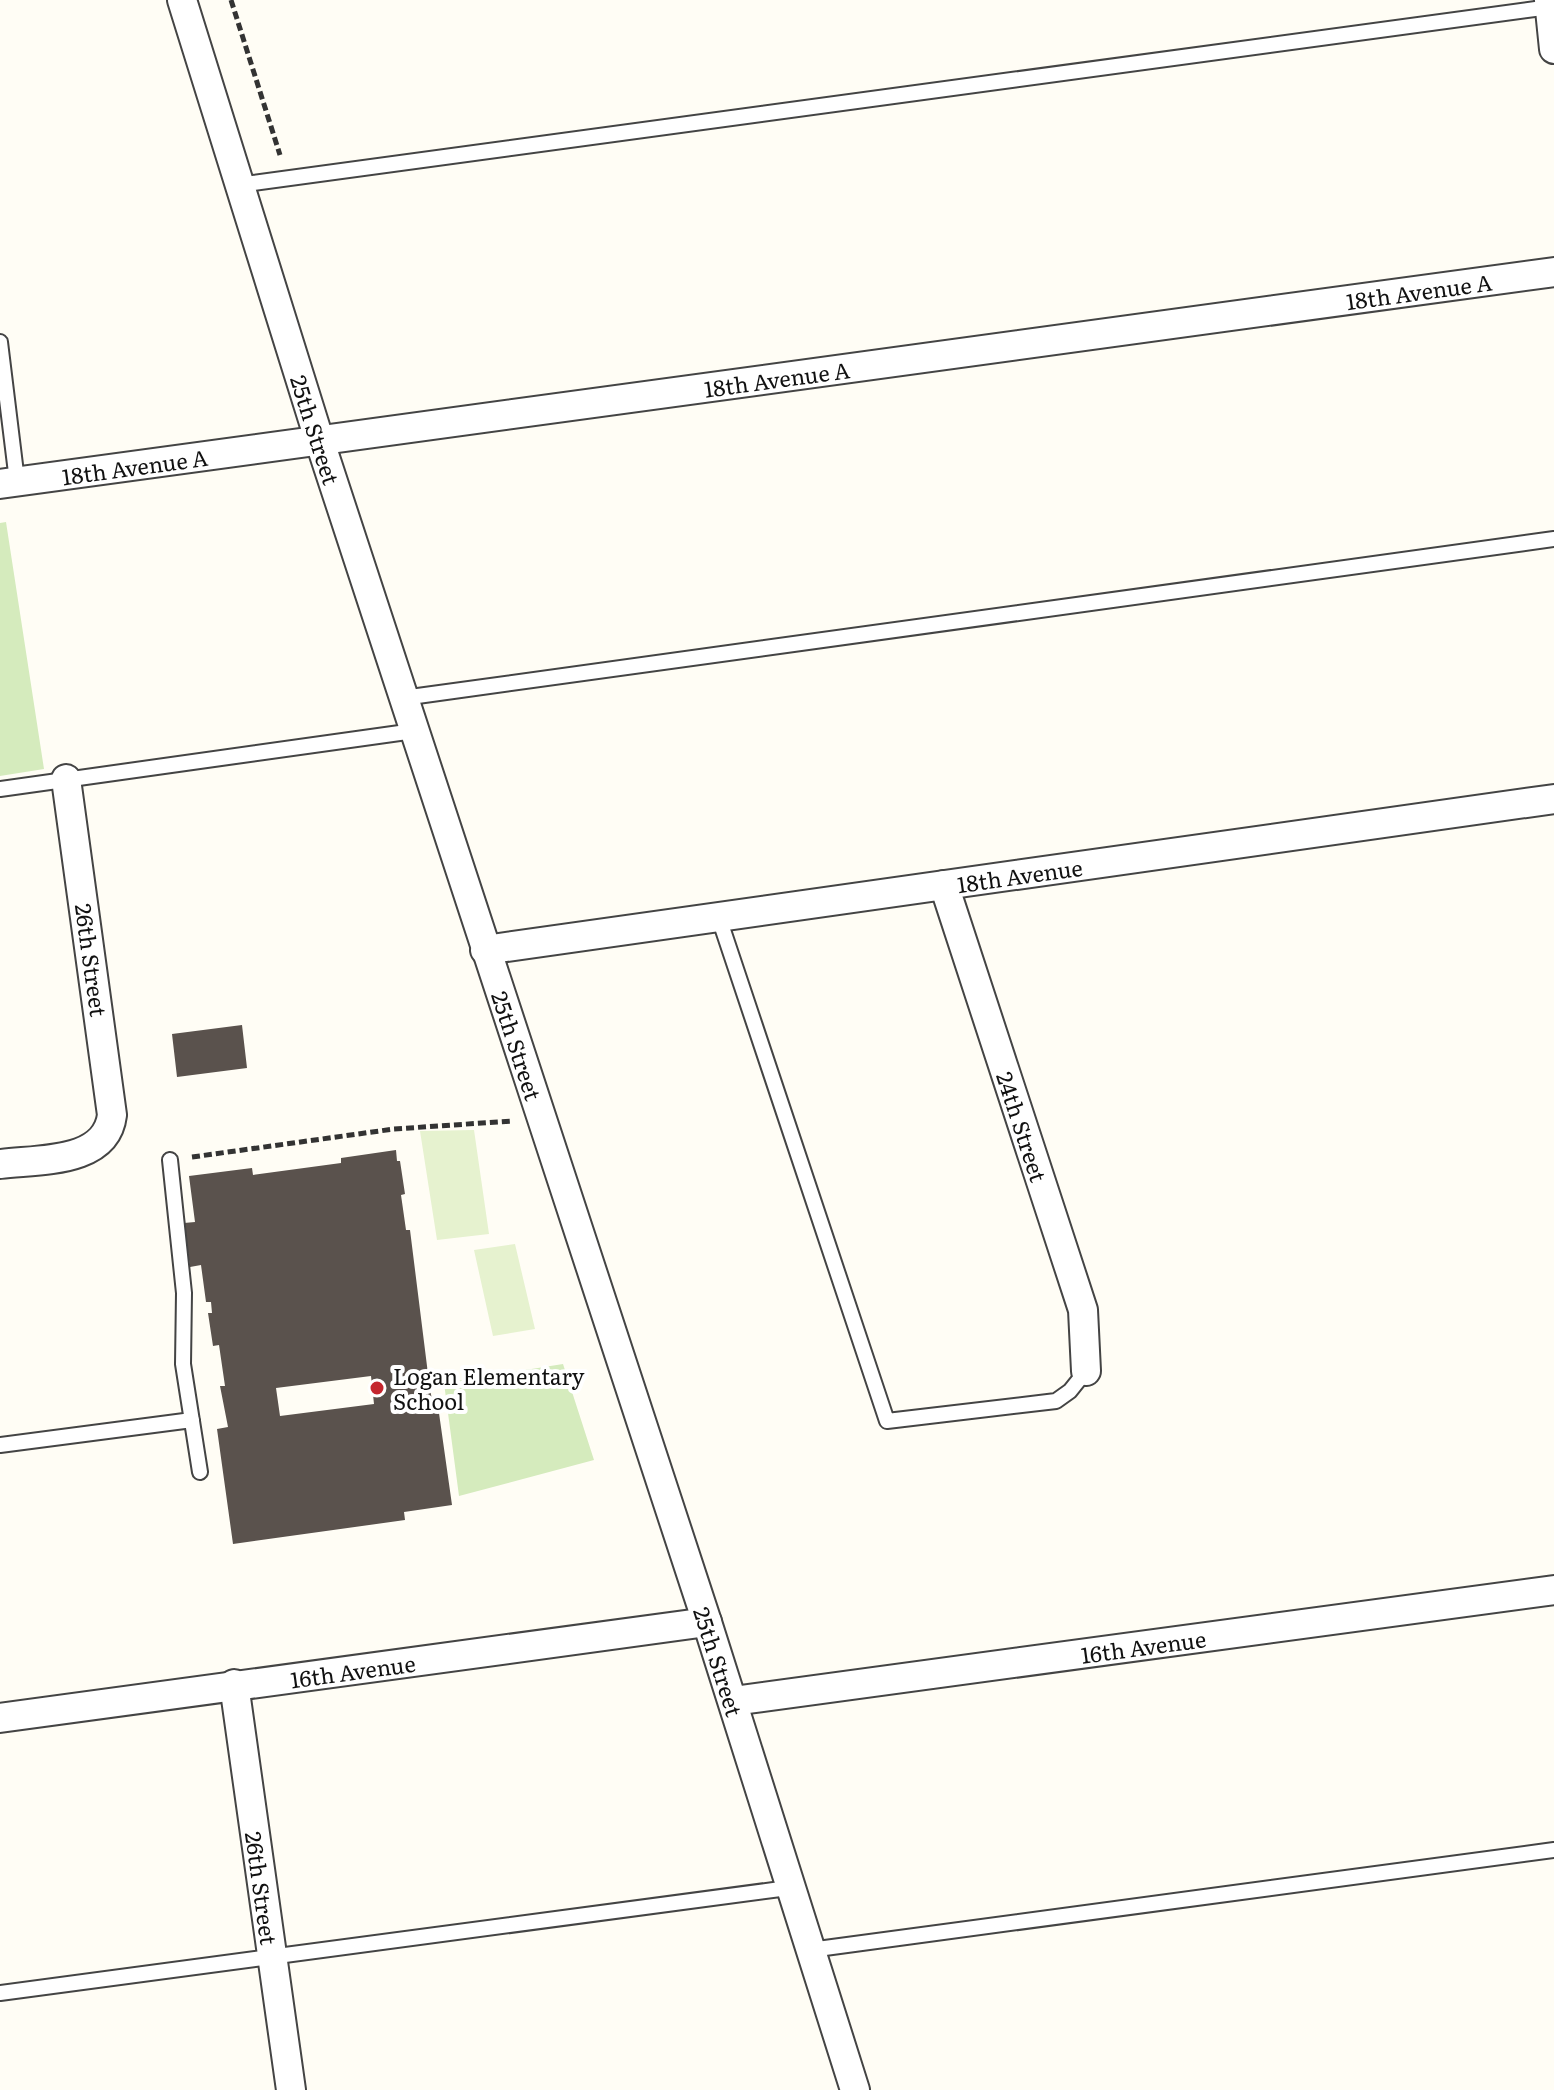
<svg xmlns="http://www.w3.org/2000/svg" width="1554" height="2090" viewBox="0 0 1554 2090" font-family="Literata,serif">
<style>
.green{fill:#d5ebbd}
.pitch{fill:#e6f2cf}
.building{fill:#5a524d;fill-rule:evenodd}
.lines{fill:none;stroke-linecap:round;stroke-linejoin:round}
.service-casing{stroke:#444;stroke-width:18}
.minor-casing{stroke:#444;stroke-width:32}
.path{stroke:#333;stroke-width:5;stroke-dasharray:8 4;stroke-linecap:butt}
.service{stroke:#fff;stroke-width:14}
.minor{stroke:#fff;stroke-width:28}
.poi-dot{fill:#c4262e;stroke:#fff;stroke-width:3}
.labels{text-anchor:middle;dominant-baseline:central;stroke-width:8;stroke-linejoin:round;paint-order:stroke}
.street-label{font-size:22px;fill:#111;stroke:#fff}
.poi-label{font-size:22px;fill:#111;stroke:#fff;text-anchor:start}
</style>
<rect width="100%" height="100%" fill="#fffdf5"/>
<path class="green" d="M6 522 44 769 0 776V523Z
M563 1364 594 1460 459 1496 444 1383Z"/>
<path class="pitch" d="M474 1130 489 1234 437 1240 420 1131Z
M515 1244 535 1329 493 1336 474 1250Z"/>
<path class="building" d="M242 1025 247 1068 177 1077 172 1034Z
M396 1150 397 1161H400L405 1194 401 1195 406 1230H410L430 1390 432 1399H437L452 1505 404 1512 405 1520 233 1544 217 1429 228 1427 220 1386H225L219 1345 213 1346 208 1313H212L211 1302H206L201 1265 190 1267 184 1223 195 1222 189 1176 252 1168 253 1175 341 1163V1158ZM371 1376 374 1404 280 1416 276 1388Z"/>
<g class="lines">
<defs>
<path id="service" d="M238 185 1550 7
M0 342 17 481
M403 698 1554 539
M0 789 414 731
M719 918 887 1421 1056 1401 1070 1391 1086 1371
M170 1160 184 1293 183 1364 200 1472
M0 1445 192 1420
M810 1950 1554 1850
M0 1993 788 1888"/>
<g id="minor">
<path id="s1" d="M182 0 319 439 707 1622 855 2090"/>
<path d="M1549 0 1554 49"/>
<path id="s2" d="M0 484 1554 272"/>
<path id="s3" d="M944 885 1083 1310 1086 1371"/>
<path id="s4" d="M485 950 1554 799"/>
<path d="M0 1164C39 1159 106 1164 112 1115L66 779"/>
<path id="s5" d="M234 1684 291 2090"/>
<path id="s6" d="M733 1701 1554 1590"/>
<path id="s7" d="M0 1718 707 1622"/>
</g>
</defs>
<use href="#service" class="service-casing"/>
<use href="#minor" class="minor-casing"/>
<path class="path" d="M231 0 280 155
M192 1157 394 1129 512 1121"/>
<use href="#service" class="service"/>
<use href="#minor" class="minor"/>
</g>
<circle class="poi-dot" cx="377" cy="1388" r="8"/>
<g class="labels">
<g class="street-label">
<text stroke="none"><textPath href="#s2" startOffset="1432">18th Avenue A</textPath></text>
<text stroke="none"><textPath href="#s2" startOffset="784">18th Avenue A</textPath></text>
<text stroke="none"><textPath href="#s1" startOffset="450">25th Street</textPath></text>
<text stroke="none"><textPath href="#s2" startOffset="136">18th Avenue A</textPath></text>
<text stroke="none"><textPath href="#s4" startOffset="540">18th Avenue</textPath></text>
<text transform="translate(92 960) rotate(82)">26th Street</text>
<text stroke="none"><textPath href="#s1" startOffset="1098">25th Street</textPath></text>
<text stroke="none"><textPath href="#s3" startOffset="254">24th Street</textPath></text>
<text stroke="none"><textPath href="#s6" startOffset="414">16th Avenue</textPath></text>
<text stroke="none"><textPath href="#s1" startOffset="1746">25th Street</textPath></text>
<text stroke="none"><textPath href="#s7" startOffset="356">16th Avenue</textPath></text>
<text stroke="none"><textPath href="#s5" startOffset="206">26th Street</textPath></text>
</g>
<g class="poi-label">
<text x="393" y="1375">Logan Elementary<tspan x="393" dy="25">School</tspan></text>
</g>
</g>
</svg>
